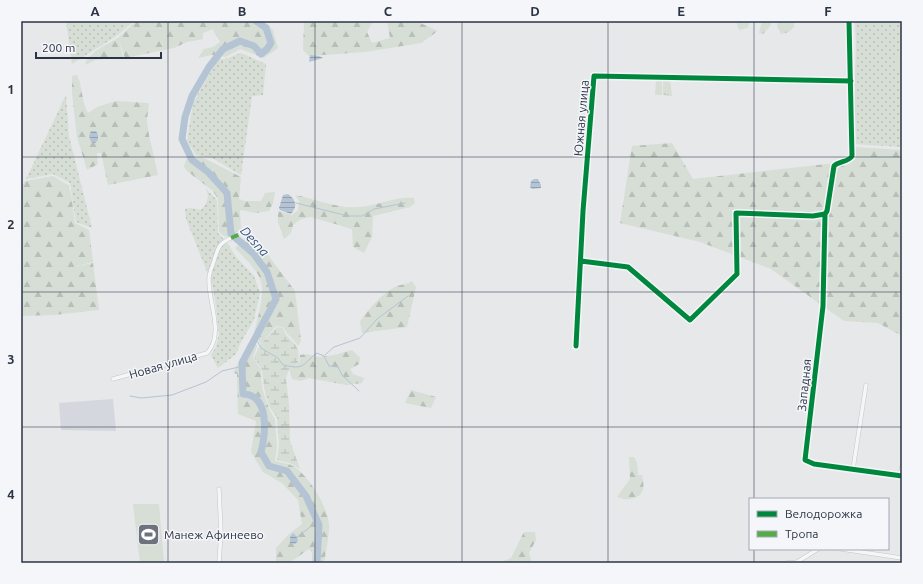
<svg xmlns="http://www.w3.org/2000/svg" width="923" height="584" viewBox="0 0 923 584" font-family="Ubuntu,sans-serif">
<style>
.built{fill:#d4d7dd}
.grass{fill:url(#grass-dots)}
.forest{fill:url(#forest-firs)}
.wetland{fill:url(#wetland-marsh)}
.park{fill:url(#park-tufts)}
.pitch{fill:#d6ded6}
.water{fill:url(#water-rules)}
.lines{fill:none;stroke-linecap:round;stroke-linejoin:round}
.stream{stroke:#b4c4d5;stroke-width:1}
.river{stroke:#b4c4d5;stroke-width:7}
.street-casing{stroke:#c4c6c8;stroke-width:4.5}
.street{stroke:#f5f6f7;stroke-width:3.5}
.quiet{stroke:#54ac47;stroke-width:4;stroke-dasharray:8 4;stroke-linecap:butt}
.cycleway-casing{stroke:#f4f6f9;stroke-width:8}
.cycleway{stroke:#00873e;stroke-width:5}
.grid{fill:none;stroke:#2b3445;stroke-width:1;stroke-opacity:0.55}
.labels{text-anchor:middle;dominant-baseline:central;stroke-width:3;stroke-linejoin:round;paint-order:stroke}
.street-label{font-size:12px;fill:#2b3445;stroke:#f4f6f9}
.poi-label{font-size:12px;fill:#2b3445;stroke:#f4f6f9;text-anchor:start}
.water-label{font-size:13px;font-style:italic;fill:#34527a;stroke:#f4f6f9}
.neatline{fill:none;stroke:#2b3445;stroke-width:1.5}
.grid-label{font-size:13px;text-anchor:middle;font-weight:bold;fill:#2b3445}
</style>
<defs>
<pattern id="grass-dots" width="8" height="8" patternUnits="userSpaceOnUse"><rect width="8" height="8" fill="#d6ded6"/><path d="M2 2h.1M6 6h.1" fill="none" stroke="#b8bfb9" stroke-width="1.8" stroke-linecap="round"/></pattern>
<pattern id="forest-firs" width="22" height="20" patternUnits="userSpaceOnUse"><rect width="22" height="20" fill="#d6ded6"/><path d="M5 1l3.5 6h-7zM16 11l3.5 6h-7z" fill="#b8bfb9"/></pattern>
<pattern id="wetland-marsh" width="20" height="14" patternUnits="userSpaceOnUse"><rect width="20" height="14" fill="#d6ded6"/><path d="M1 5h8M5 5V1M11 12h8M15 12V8" fill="none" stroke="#b8bfb9"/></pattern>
<pattern id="park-tufts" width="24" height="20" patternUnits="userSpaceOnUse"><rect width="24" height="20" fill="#d6ded6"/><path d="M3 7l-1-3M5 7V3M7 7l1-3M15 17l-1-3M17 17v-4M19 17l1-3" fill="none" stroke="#b8bfb9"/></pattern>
<pattern id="water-rules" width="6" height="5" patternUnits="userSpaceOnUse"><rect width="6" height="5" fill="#b4c4d5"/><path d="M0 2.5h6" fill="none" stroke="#93a0af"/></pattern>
</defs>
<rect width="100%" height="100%" fill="#e6e8ea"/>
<path class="built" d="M113 399 116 431 61 430 59 403Z"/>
<path class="grass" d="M66 21H134L118 35 72 64Z
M855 21H902V147L853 144 856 46Z
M241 53 266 64 263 95 252 96 241 175 214 159 196 155 187 141 193 103 218 59H225Z
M66 95 69 136 92 228 76 222 70 183 53 174 26 179Z
M206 189 217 200 218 233 228 244 236 257 254 276 260 293 254 320 241 342 236 354 218 368 211 355 216 347 219 334 215 299 212 284 186 219 185 209 191 208 201 210C207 203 210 198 206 189Z"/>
<path class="forest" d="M136 21H264L273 30 278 48 264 58 240 49 226 57 212 55 198 58 204 49 213 47 220 42 213 29 203 33V39L187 42 174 48 125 58 119 40 123 57 95 60 85 65C89 50 109 45 120 36 125 32 130 26 136 21Z
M304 21H373L367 32 372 43 390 38 387 21H416L438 31 421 43 365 52 309 56 303 50Z
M736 21H750L748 28 739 30Z
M762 21H771V25L763 34 759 33Z
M777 21H794V27L789 32 781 34 778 28Z
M77 75C83 87 81 101 88 113L97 107 116 101 149 103 147 120 149 135 158 175 108 185 101 153H97L98 164 87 170 77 137 72 93V76Z
M672 143 693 179 853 161 855 147 902 150V336L878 323 844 321 771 269 700 242 620 223 632 146Z
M197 157H202L241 177 239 199 245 201H261L265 193 275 192 273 203 269 211 256 213 240 210 241 230 225 237 219 232 218 199 213 191 187 171 184 166 187 158Z
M53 176 68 185 71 193 75 223 89 230 93 262 72 267 93 263 99 310 54 315 21 316V278L25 277H21V188L25 181Z
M295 195C316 199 337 209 359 207 378 206 395 196 414 198L415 203 410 207 373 216 372 237 364 253 353 247 352 229 311 217 301 219 293 225 291 233 284 239 278 222V211L292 215 298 210 299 201Z
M247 236 268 255 295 291 301 341 298 346C293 338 287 335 283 327L276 326 261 344 254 333C257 320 266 291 260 279 257 270 242 255 235 248Z
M412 281 416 287 407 327 362 333 360 322C367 310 384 292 397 286 403 284 406 285 412 281Z
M252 337 257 346 253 357 261 370 262 388 268 406 275 420 277 447 275 461C280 462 286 463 291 465 307 472 329 508 329 526 329 538 326 551 324 563H312V553L309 549 289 563H276V548L289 534 302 524 298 500 282 483 263 472 251 452 256 421 238 414 237 374 233 373Z
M352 350 360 358 359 364 350 369 353 374 364 378 362 383 346 385 309 378 300 381 292 379 289 369 299 363 300 355C309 353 311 356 319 357 330 357 341 353 352 350Z
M411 390 436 397 431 408 405 403Z
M629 457H634L637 463 638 475H642C643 480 644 485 643 489 641 500 625 501 617 497L630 479Z
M524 532H535L536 540 529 553 532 563H498L511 558Z"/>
<path class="wetland" d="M277 327 283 328C288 344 302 340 298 363L289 369 286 378 289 404 290 441 300 469 290 463 277 460 279 445 277 418 269 406 264 388 262 370 254 357 261 344Z"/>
<path class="park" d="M898 52H902V71L896 70Z
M663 79H670L672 96 663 95Z"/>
<path class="pitch" d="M656 80H662V95H655Z
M133 504H159L164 563H140Z"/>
<path class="water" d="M310 55 319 56 323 58 309 62Z
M91 131H96L98 135V140L95 143 91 142 89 136Z
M534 179H538L541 185V188L532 189 530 187 531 181Z
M288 194C296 200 298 206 291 214L280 210 279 208 283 195Z
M293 533 297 537 298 541 295 544 290 543V537Z"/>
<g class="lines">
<path class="stream" d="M296 203 348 216H362L374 209 405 203
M256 338 261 348 278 358 283 365C306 370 301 365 317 353L324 356 329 366 338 367 342 375 359 391
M325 355 334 347 360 338 377 319 408 296
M130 396 141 398 172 395 206 382 222 371 243 366
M297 537 318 521"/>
<path class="river" d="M256 21 266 28 271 43 267 49 261 54 254 46 240 41 223 49 209 67 192 96 185 117 182 139 192 160 208 172 227 193 231 234 253 253 267 272 276 299 242 363 243 394C246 394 250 395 252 396 269 405 265 437 261 452L269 466 287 471 306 496 319 525 317 563"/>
<defs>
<path id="street" d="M825 214 823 306 805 460 814 464 902 476
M581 261 628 267 690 320 737 274 736 213 813 216 825 214 827 211 834 166C839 161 849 162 852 156L849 21
M576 346 583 211 594 76 851 81
M113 379 207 353C225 334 208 302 209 279 209 273 212 267 214 261 218 248 218 244 231 238
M853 469 866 385
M900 476 902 466
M841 549 902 558
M219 563 221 532 219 489
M786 563 797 562 818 549"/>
</defs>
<use href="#street" class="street-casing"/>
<use href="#street" class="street"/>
<path class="quiet" d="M231 238 240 234"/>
<defs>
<path id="cycleway" d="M825 214 823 306 805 460 814 464 902 476
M581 261 628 267 690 320 737 274 736 213 813 216 825 214 827 211 834 166C839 161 849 162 852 156L849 21
M576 346 583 211 594 76 851 81"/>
</defs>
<use href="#cycleway" class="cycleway-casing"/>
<use href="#cycleway" class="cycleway"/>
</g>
<path class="grid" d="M168 21V563M315 21V563M462 21V563M608 21V563M754 21V499M21 157H902M21 292H902M21 427H902M754 549V563"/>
<defs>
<symbol id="stadium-square" viewBox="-11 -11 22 22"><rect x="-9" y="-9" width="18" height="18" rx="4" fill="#6c737f" stroke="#f4f6f9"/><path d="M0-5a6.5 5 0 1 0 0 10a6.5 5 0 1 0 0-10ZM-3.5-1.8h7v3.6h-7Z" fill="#fff"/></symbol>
</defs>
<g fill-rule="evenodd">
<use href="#stadium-square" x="136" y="522" width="25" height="25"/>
</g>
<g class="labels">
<g class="street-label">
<text transform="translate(581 118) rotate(-85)">Южная улица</text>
<text transform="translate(163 365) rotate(-16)">Новая улица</text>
<text transform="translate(804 385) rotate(-84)">Западная</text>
</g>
<g class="poi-label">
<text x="164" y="534">Манеж Афинеево</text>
</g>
<g class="water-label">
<text transform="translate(255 241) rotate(48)">Desna</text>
</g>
</g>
<rect width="923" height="584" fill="none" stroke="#f4f6f9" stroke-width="44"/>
<rect x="749" y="498" width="140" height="52" fill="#f4f6f9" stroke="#a4a8b1"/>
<rect x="757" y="511" width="20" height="6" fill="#00873e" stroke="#a4a8b1"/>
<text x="785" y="518" font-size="12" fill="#2b3445">Велодорожка</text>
<rect x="757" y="531" width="20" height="6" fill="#54ac47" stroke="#a4a8b1"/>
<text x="785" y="538" font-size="12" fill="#2b3445">Тропа</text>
<path d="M36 52v6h125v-6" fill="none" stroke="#2b3445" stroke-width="2"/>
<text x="42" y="52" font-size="12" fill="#2b3445" stroke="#f4f6f9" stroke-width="3" paint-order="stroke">200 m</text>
<rect x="22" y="22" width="879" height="540" class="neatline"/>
<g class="grid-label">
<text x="95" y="16">A</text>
<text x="242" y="16">B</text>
<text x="388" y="16">C</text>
<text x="535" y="16">D</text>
<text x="681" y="16">E</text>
<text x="828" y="16">F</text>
<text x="11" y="94">1</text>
<text x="11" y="229">2</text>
<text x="11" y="364">3</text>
<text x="11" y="499">4</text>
</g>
</svg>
